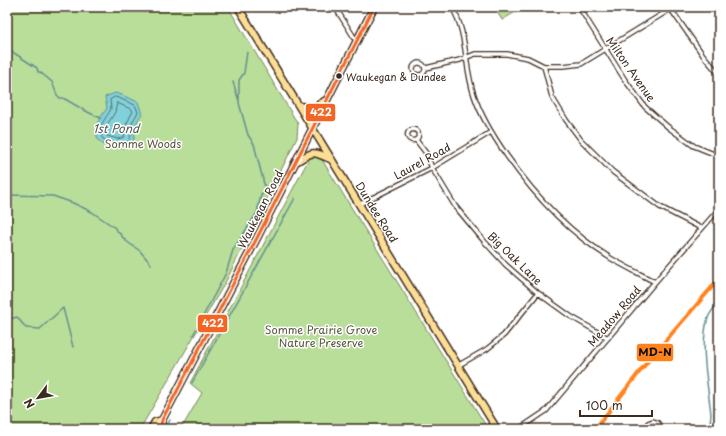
<svg xmlns="http://www.w3.org/2000/svg" width="726" height="436" viewBox="0 0 726 436" font-family="'Playpen Sans',sans-serif">
<style>
.green{fill:#b9de99;stroke:#7a845c}
.water{fill:#81d1db;stroke:#658e8f}
.lines{fill:none;stroke-linecap:round;stroke-linejoin:round}
.shore{stroke:#576d6a;stroke-width:1}
.stream{stroke:#658e8f;stroke-width:1.5}
.street-casing{stroke:#3b2a1e;stroke-width:6}
.primary-casing{stroke:#3b2a1e;stroke-width:9}
.street{stroke:#fff;stroke-width:3.5}
.primary{stroke:#fdde96;stroke-width:6}
.bus-1-casing{stroke:#fff;stroke-width:6}
.bus-1{stroke:#f26522;stroke-width:3}
.rail-1-casing{stroke:#fff;stroke-width:7}
.rail-1{stroke:#ff821d;stroke-width:4}
.bus-dot{fill:#3b2a1e;stroke:#fff;stroke-width:1.5}
.labels{text-anchor:middle;dominant-baseline:central;stroke-width:3;stroke-linejoin:round;paint-order:stroke}
.bus-label{font-size:10px;fill:#3b2a1e;stroke:#fff;text-anchor:start}
.street-label{font-size:11px;fill:#3b2a1e;stroke:#fff}
.park-label{font-size:11px;fill:#5a573d;stroke:#fff}
.water-label{font-size:12px;font-style:italic;fill:#505c57;stroke:#fff}
.line-badge{stroke:#fff;stroke-width:1.5}
.badge-label{font-size:11px;text-anchor:middle;font-weight:bold;fill:#fff}
.pale-badge-label{font-size:11px;text-anchor:middle;font-weight:bold;fill:#111}
</style>
<rect width="100%" height="100%" fill="#fff"/>
<filter id="ink" filterUnits="userSpaceOnUse"><feTurbulence type="fractalNoise" baseFrequency=".025" numOctaves="2"/><feDisplacementMap in="SourceGraphic" scale="8" xChannelSelector="R" yChannelSelector="G"/><feConvolveMatrix kernelMatrix="1 2 1 2 8 2 1 2 1" color-interpolation-filters="sRGB"/></filter>
<g filter="url(#ink)">
<path class="green" d="M7 7H228L298 124 297 138 226 281 140 429H7Z
M494 7H524L502 20Z
M311 155H319L488 429H181L202 393 190 383Z"/>
<path class="water" d="M115 93 122 95 138 102 142 114C140 117 137 120 136 125 134 132 136 140 130 145 123 150 106 148 100 142 96 138 96 131 97 127 97 119 104 114 107 108L105 97Z"/>
<g class="lines">
<path class="shore" d="M115 97 121 99 135 105 138 112C136 116 133 120 132 124 131 128 132 133 130 138 126 148 111 143 103 139 95 128 106 119 111 109L110 100Z
M117 103 131 109 133 111 127 123 124 137 118 139 107 136C102 126 111 121 115 112 116 109 116 106 117 103Z"/>
<path class="stream" d="M7 51H11L37 68 38 72H40L52 82 57 95 60 98H63C76 105 87 113 101 118
M233 82 239 101
M7 195 53 196 73 203 92 212 114 227 126 241 140 251 151 264
M7 320 17 317 26 328 40 329 63 308 73 347
M193 335 226 273 233 250 257 213 261 195 266 192 254 144 248 135 239 103V80L244 73 247 52
M192 383 295 198
M165 429 170 420
M707 429 710 423 711 414C708 386 700 348 707 321 709 313 714 308 719 303"/>
<defs>
<path id="street" d="M335 7 357 42
M452 7C468 34 464 66 474 95 481 117 493 136 507 156 535 196 569 233 612 259 626 267 640 274 655 282
M579 7 625 80 645 107 668 127 694 146 719 156
M670 8 703 55 719 74
M413 69a6 6 0 1 1 12 0a6 6 0 1 1-12 0Z
M544 66 552 97 566 120 581 140 613 172 660 207 701 228
M426 68 460 60 475 54H507L528 58 544 66H563L581 64 674 7
M407.5 135a5.5 5.5 0 1 1 11 0a5.5 5.5 0 1 1-11 0Z
M416 140 426 153 432 168 455 206 484 241 506 265 538 293 570 316 608 338
M360 204 432 168 491 132
M459 365 487 349 504 335 538 293
M519 429 546 411 655 282 719 209
M645 429 648 423 653 421 658 423 662 429"/>
<path id="primary" d="M238 7 497 429
M300 106 313 108 326 100
M296 162C314 150 313 151 332 160
M151 429 155 422 162 420
M160 429 161 427 162 420 257 238 374 7"/>
</defs>
<use href="#street" class="street-casing"/>
<use href="#primary" class="primary-casing"/>
<use href="#street" class="street"/>
<use href="#primary" class="primary"/>
<defs>
<path id="bus-1" d="M160 429 162 420 257 238 374 7"/>
</defs>
<use href="#bus-1" class="bus-1-casing"/>
<use href="#bus-1" class="bus-1"/>
<defs>
<path id="rail-1" d="M595 429 648 361 719 279"/>
</defs>
<use href="#rail-1" class="rail-1-casing"/>
<use href="#rail-1" class="rail-1"/>
</g>
</g>
<circle class="bus-dot" cx="339" cy="76" r="3.5"/>
<g class="labels">
<g class="bus-label">
<text x="346" y="76">Waukegan &amp; Dundee</text>
</g>
<g class="street-label">
<text transform="translate(631 69) rotate(55)">Milton Avenue</text>
<text transform="translate(422 161) rotate(-29)">Laurel Road</text>
<text transform="translate(260 209) rotate(-63)">Waukegan Road</text>
<text transform="translate(377 212) rotate(58)">Dundee Road</text>
<text transform="translate(515 258) rotate(44)">Big Oak Lane</text>
<text transform="translate(614 316) rotate(-50)">Meadow Road</text>
</g>
<g class="park-label">
<text x="143" y="143">Somme Woods</text>
<text x="321" y="329">Somme Prairie Grove<tspan x="321" dy="13">Nature Preserve</tspan></text>
</g>
<g class="water-label">
<text x="116" y="128">1st Pond</text>
</g>
</g>
<g class="line-badge">
<rect x="305" y="103" width="31" height="19" rx="4" fill="#f26522"/>
<rect x="197" y="314" width="31" height="19" rx="4" fill="#f26522"/>
<rect x="636" y="343" width="38" height="19" rx="4" fill="#ff821d"/>
</g>
<g class="badge-label">
<text x="321" y="116">422</text>
<text x="213" y="327">422</text>
</g>
<g class="pale-badge-label">
<text x="655" y="356">MD-N</text>
</g>
<rect width="726" height="436" fill="none" stroke="#fff" stroke-width="24"/>
<rect x="12" y="12" width="702" height="412" fill="none" stroke="#3b2a1e" stroke-width="1.5" filter="url(#ink)"/>
<g transform="translate(38 398) rotate(238)" stroke="#ffffff" stroke-width="3" paint-order="stroke">
<path d="M0-3L7 15L0 10L-7 15Z" fill="#3b2a1e"/>
<text y="-6" font-size="11" font-weight="bold" text-anchor="middle" fill="#3b2a1e">N</text>
</g>
<path d="M580 410v6h72v-6" fill="none" stroke="#3b2a1e" stroke-width="2"/>
<text x="586" y="410" font-size="12" fill="#3b2a1e" stroke="#ffffff" stroke-width="3" paint-order="stroke">100 m</text>
</svg>
